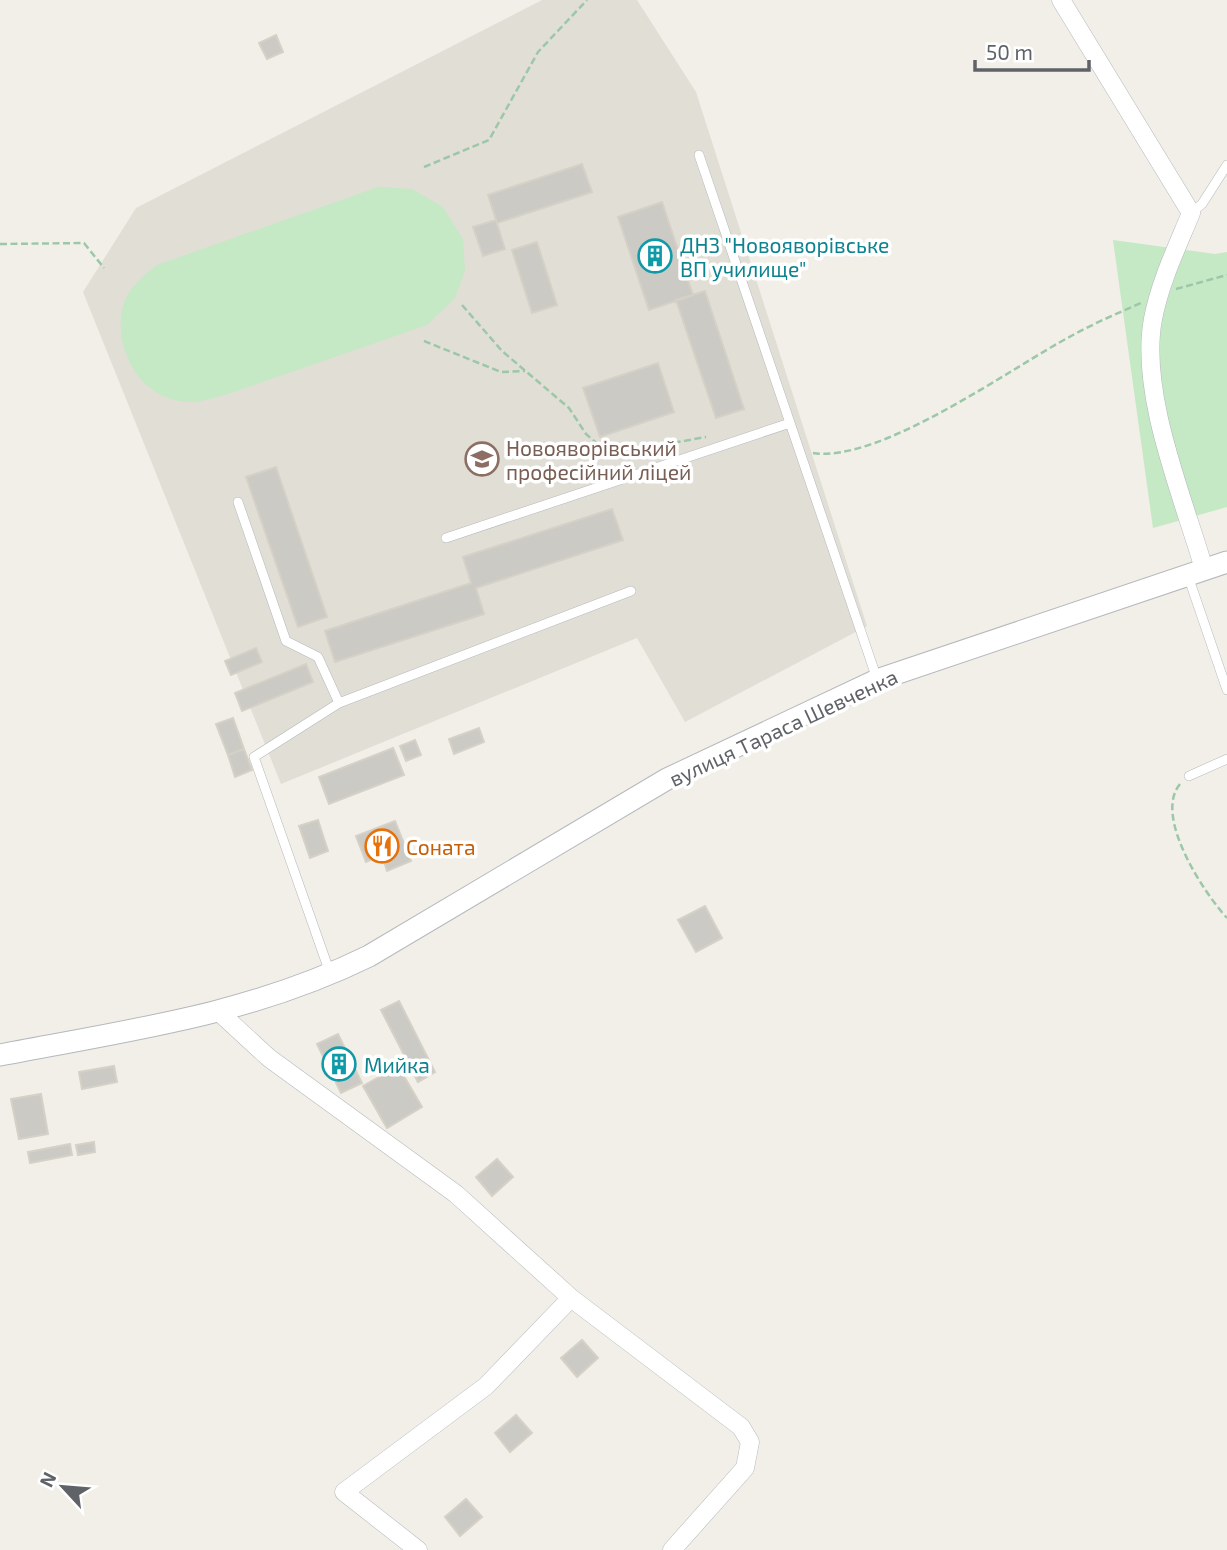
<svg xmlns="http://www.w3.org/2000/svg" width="1227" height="1550" viewBox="0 0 1227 1550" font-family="'Exo 2',sans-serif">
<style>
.education{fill:#e1ded6}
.green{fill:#c5e8c5}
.building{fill:#cccac5;stroke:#d6d1c6;stroke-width:2}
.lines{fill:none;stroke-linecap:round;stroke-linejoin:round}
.service-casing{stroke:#b5b8bc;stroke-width:10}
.minor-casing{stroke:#b5b8bc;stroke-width:19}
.tertiary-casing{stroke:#b5b8bc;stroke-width:23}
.path{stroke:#9cc7a9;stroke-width:2.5;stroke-dasharray:7 3.5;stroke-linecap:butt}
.service{stroke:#fff;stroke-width:9}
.minor{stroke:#fff;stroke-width:18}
.tertiary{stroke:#fff;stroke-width:21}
.labels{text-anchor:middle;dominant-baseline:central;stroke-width:7;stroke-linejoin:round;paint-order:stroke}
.culture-label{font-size:21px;fill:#0d838f;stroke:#fff;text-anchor:start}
.education-label{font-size:21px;fill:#785e54;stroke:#fff;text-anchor:start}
.street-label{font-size:21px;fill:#5f6368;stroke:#fff}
.food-label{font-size:21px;fill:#c56008;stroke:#fff;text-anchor:start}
</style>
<rect width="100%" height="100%" fill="#f1efe8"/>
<path class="education" d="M542 0H637L696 92 867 626 685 722 637 638 281 784 83 292 136 208Z"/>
<path class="green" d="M378 187 412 189 443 207 463 239 465 271 455 298 427 325 222 396C212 398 200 402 190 402 141 402 112 349 123 306 128 288 143 276 157 265Z
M1113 240 1215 254 1227 252V507L1153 528Z"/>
<path class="building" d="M276 35 283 52 267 59 259 43Z
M582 164 592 192 497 223 488 195Z
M662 202 693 295 649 310 618 217Z
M496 220 505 249 483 256 473 227Z
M537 242 557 305 532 313 512 250Z
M705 291 744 409 716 418 676 300Z
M658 363 674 412 600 437 583 388Z
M276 467 327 617 298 627 246 477Z
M612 509 623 540 476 588 484 614 335 662 325 631 471 583 463 557Z
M256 648 262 662 231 675 225 661Z
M306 664 313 682 242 711 235 693Z
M233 718 244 749 228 755 216 724Z
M479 728 484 742 454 754 449 739Z
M415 740 421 755 406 761 400 746Z
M393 748 404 775 329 804 319 777Z
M244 749 252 770 235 777 228 755Z
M318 820 328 851 310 858 299 826Z
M395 821 411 861 387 871 382 855 366 862 356 836Z
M705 906 722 938 696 952 678 920Z
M399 1001 435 1072 418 1082 381 1010Z
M338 1034 362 1083 341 1093 317 1044Z
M114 1066 117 1082 82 1089 79 1072Z
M398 1066 422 1107 387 1128 363 1086Z
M41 1094 48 1134 19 1139 11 1099Z
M94 1142 95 1152 78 1155 76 1145Z
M70 1144 72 1155 30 1163 28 1152Z
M497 1159 513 1177 492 1196 476 1177Z
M582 1340 598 1358 577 1377 561 1358Z
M516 1415 532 1433 510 1452 495 1433Z
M466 1499 482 1517 460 1536 445 1517Z"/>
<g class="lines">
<defs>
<path id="service" d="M699 155 877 679
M1191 213 1202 204 1227 165
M238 502 286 641 318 657 339 703
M446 538 790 423
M1188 576 1227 690
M1189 776 1227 759
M330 973 254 757 339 703 631 591"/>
<path id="minor" d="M1061 0 1191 213C1177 247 1160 282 1153 319 1139 393 1183 497 1204 569
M219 1012 269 1058 456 1194 571 1298 741 1427 750 1442 745 1468 672 1550
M418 1550 344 1492 486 1386 571 1298"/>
<path id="tertiary" d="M0 1055C129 1030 249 1015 369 956L667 779 877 680 1227 562"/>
</defs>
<use href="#service" class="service-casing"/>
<use href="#minor" class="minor-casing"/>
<use href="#tertiary" class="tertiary-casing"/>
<path class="path" d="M424 167 489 140 538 52 587 0
M0 244 84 243 104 268
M1176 289 1227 275
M462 305 502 351 569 408 586 434 600 446 633 450 706 437
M424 341 501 372 525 371
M813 453C881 463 1012 367 1073 335 1095 323 1118 313 1141 303
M1180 784C1153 816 1204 893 1227 918"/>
<use href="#service" class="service"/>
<use href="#minor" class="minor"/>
<use href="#tertiary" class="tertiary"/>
</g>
<defs>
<symbol id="building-ring" viewBox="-11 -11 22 22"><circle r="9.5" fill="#fff" stroke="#0f9aa8" stroke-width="1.5"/><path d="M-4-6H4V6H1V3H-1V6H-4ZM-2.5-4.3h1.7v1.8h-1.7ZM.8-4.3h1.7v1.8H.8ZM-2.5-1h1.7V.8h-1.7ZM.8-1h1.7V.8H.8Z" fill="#0f9aa8"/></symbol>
<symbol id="university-ring" viewBox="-11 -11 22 22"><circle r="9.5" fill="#fff" stroke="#8d6e63" stroke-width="1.5"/><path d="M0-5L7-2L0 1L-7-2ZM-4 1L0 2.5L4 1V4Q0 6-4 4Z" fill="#8d6e63"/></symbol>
<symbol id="restaurant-ring" viewBox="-11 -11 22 22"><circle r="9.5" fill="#fff" stroke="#e8710a" stroke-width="1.5"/><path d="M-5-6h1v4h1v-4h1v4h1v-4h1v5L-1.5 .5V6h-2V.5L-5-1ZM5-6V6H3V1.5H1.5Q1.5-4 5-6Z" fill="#e8710a"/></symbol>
</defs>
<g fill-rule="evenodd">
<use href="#building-ring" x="636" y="237" width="38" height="38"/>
<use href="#university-ring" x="463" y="440" width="38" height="38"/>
<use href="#restaurant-ring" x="363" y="827" width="38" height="38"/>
<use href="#building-ring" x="320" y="1045" width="38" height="38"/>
</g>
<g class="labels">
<g class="culture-label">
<text x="680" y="244">ДНЗ "Новояворівське<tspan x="680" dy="24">ВП училище"</tspan></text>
<text x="364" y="1064">Мийка</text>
</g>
<g class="education-label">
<text x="506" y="447">Новояворівський<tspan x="506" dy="24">професійний ліцей</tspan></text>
</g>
<g class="street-label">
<text transform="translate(783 727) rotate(-25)">вулиця Тараса Шевченка</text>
</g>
<g class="food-label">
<text x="406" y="846">Соната</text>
</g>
</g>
<g transform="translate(63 1487) rotate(296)" stroke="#ffffff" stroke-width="5" paint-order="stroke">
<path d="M0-5L12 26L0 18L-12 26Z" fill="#5f6368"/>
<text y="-10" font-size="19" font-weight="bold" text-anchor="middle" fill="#5f6368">N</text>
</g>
<path d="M975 60v10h114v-10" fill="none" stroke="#5f6368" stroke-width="3.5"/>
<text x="986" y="60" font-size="21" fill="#5f6368" stroke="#ffffff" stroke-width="5" paint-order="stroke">50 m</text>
</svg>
